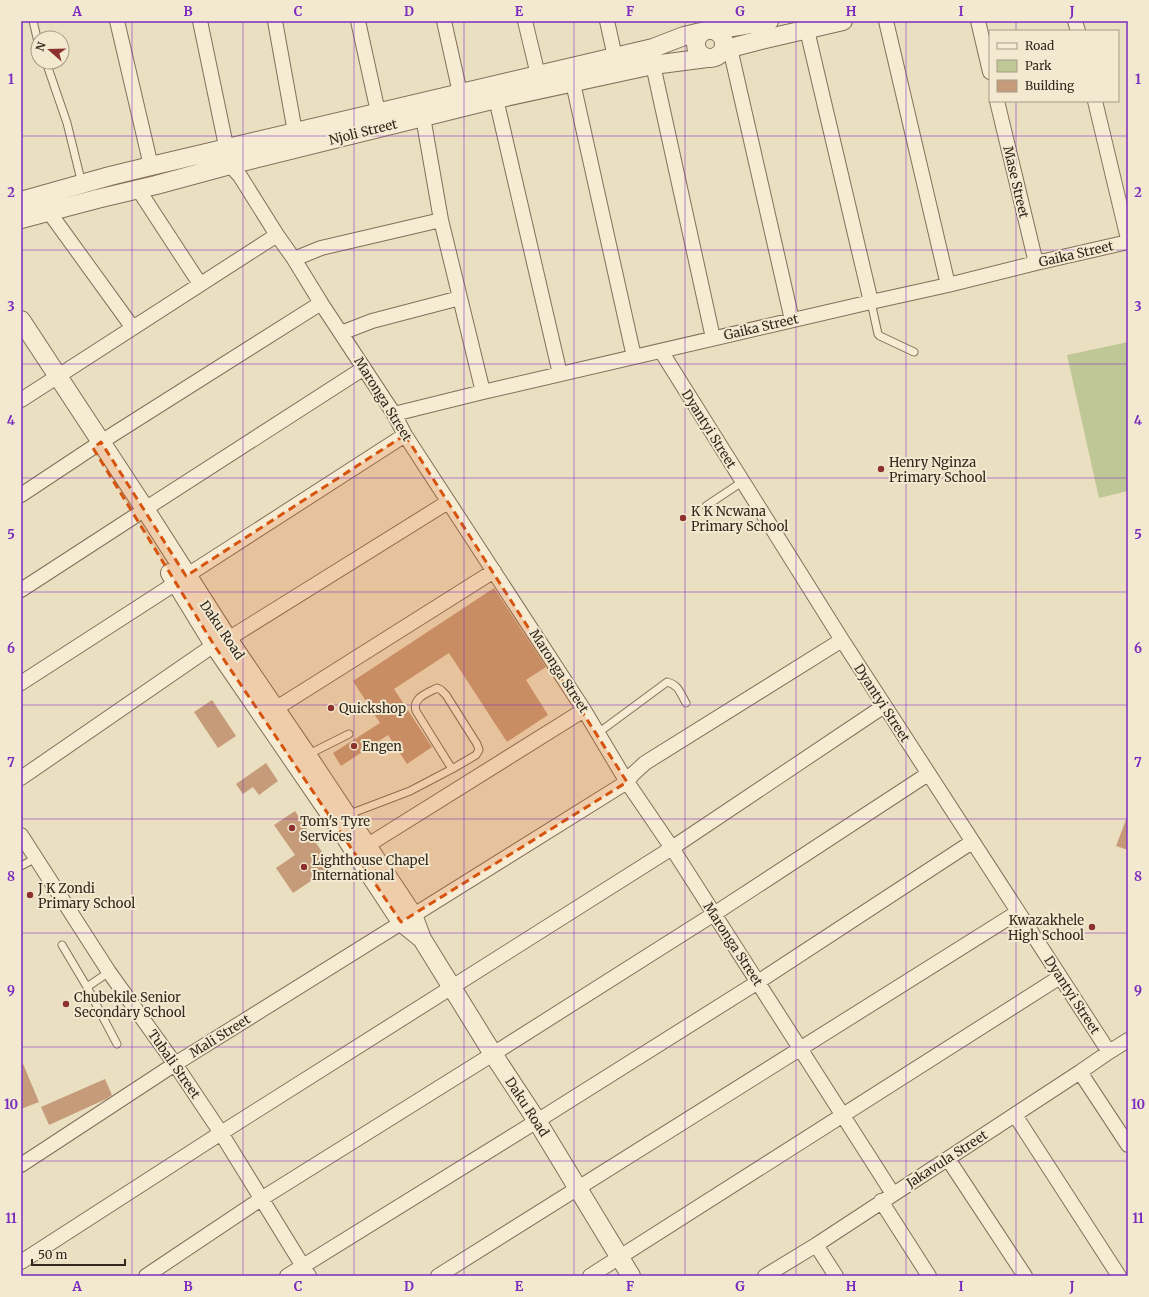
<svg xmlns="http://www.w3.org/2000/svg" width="1149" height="1297" viewBox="0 0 1149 1297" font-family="Merriweather,serif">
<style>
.green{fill:#c0c796}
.building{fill:#c69b79}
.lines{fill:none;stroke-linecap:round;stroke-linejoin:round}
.service-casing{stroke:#82705a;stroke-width:9}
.minor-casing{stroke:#82705a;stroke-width:16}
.tertiary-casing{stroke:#82705a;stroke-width:20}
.service{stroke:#f6ecd3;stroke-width:7}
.minor{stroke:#f6ecd3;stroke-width:14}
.tertiary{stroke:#f6ecd3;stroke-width:18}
.marked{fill:#d6540e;fill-opacity:0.2;stroke:#d6540e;stroke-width:3;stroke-dasharray:8 5;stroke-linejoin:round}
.grid{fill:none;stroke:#7b2cbf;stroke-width:1;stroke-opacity:0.55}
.poi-dot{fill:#8c312e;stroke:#f2e9d0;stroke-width:1.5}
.labels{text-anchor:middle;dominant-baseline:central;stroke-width:4;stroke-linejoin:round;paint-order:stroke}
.street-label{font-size:13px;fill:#33281d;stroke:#f2e9d0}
.poi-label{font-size:13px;fill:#33281d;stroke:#f2e9d0;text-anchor:start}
.neatline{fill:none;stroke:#7b2cbf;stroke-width:1.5}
.grid-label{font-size:13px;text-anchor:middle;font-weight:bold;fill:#7b2cbf}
</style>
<rect width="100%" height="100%" fill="#eadfc1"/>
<path class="green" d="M1128 342V491L1099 498 1067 355Z"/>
<path class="building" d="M494 588 546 667 526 680 548 715 507 742 449 653 394 689 432 747 407 764 388 735 341 766 333 753 380 723 353 681Z
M212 700 236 736 218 748 194 712Z
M266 763 278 781 259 795 253 787 243 794 236 784Z
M295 811 332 867 293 893 276 868 295 855 274 825Z
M1127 817H1128V850L1116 846Z
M21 1059 39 1102 21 1109Z
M105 1079 112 1095 106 1099 49 1125 41 1107Z"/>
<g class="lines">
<defs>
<path id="service" d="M33 21 38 42
M46 62 67 123 82 184
M871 302 878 334 880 336 914 352
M706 506 742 482
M598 733 667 682C679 685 680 693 686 703
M307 755 349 734
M347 815 410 791 452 769 476 755 479 750 477 744 446 695 441 690 437 688C427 693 412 698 416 711L452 769
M21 866 36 858
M62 945 87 987 117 1044
M87 987 109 972"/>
<path id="minor" d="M117 21 151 166
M200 21 230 165 240 176 277 235 294 259 321 303 394 414 405 435 584 710 627 782 672 848 893 1194
M275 21 295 132
M358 21 378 112
M444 21 460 93
M525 21 538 75
M607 21 615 57
M886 21 948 285
M978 21 990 72
M1075 21 1078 31
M807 30 871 302
M730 48 792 320
M653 65 713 338
M573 83 634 357
M496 99 560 374
M997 101 1036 263
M1095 101 1128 239
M423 117 441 220 483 392
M138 189 200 284
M49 212 133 328
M294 259 321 248 441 220
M341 333 372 321 460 298
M661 351 842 640 1109 1052
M21 400 277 235
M394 414 483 392 871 302 948 285 1036 263 1128 242
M21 495 101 442 321 303
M145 509 364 368
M186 576 405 435
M21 590 135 516
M228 639 448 502
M21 683 176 583
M275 709 494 571
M21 778 214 645
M21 835 109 972 175 1064 221 1133 309 1276
M368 845 584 710
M1080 1072 1128 1145
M1015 1115 1119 1276
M948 1159 1025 1276
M21 1165 175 1064 627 782 633 774 645 763 842 640
M881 1201 929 1276
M816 1245 836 1276
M21 1262 221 1133 672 848 884 706
M146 1276 261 1199 493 1054 714 914 928 774
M287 1276 537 1121 758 982 972 842
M438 1276 1018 912
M590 1276 1060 977
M765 1276 816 1245 1080 1072 1109 1052 1128 1040"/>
<path id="tertiary" d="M696 44a14 14 0 1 1 28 0a14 14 0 1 1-28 0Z
M714 30 769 21
M720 54 730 48 761 40 843 21
M21 201 110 176 151 166 653 48 684 36 701 32
M21 219 97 199 156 185 230 165 496 99 653 65 707 58
M21 320 145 509 228 639 307 755 413 915 422 939 493 1054 537 1121 631 1276
M170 573 214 645 336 823 401 922 422 939"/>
</defs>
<use href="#service" class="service-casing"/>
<use href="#minor" class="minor-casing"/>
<use href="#tertiary" class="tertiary-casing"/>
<use href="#service" class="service"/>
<use href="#minor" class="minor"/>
<use href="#tertiary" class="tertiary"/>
</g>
<path class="marked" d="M405 435 627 782 401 922 214 645 93 448 101 442 186 576Z"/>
<path class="grid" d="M132 21V1276M243 21V1276M354 21V1276M464 21V1276M574 21V1276M685 21V1276M796 21V1276M906 21V1276M1016 21V31M1016 101V1276M21 136H1128M21 250H1128M21 364H1128M21 478H1128M21 592H1128M21 705H1128M21 819H1128M21 933H1128M21 1047H1128M21 1161H1128"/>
<g class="poi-dot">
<circle cx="881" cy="469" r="4"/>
<circle cx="683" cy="518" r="4"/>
<circle cx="331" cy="708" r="4"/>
<circle cx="354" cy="746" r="4"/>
<circle cx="292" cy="828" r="4"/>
<circle cx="304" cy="867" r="4"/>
<circle cx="30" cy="895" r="4"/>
<circle cx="1092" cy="927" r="4"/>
<circle cx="66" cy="1004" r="4"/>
</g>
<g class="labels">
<g class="street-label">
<text transform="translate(363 132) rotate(-14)">Njoli Street</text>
<text transform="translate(1016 182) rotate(77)">Mase Street</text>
<text transform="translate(1076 254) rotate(-13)">Gaika Street</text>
<text transform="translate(761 327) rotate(-13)">Gaika Street</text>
<text transform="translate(383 399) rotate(58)">Maronga Street</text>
<text transform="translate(709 429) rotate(58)">Dyantyi Street</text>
<text transform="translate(222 630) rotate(56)">Daku Road</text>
<text transform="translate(559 671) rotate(57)">Maronga Street</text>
<text transform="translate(882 703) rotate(57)">Dyantyi Street</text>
<text transform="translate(733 944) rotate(57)">Maronga Street</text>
<text transform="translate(1072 995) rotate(57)">Dyantyi Street</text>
<text transform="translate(220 1036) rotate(-32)">Mali Street</text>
<text transform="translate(174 1064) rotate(55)">Tubali Street</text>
<text transform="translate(527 1107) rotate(57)">Daku Road</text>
<text transform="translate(947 1159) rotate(-33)">Jakavula Street</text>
</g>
<g class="poi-label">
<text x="889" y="462">Henry Nginza<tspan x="889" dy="15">Primary School</tspan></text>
<text x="691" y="511">K K Ncwana<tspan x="691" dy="15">Primary School</tspan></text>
<text x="339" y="708">Quickshop</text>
<text x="362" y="746">Engen</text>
<text x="300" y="821">Tom's Tyre<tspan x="300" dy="15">Services</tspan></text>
<text x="312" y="860">Lighthouse Chapel<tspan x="312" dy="15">International</tspan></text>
<text x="38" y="888">J K Zondi<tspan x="38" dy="15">Primary School</tspan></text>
<text x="1084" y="920" text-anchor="end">Kwazakhele<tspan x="1084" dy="15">High School</tspan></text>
<text x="74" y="997">Chubekile Senior<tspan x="74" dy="15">Secondary School</tspan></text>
</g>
</g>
<rect width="1149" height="1297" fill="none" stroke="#f2e9d0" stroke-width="44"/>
<rect x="989" y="30" width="130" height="72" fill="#f2e9d0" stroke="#a69c88"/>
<rect x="997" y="43" width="20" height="6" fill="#f6ecd3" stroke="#a69c88"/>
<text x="1025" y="50" font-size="12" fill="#33281d">Road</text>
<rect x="997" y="60" width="20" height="12" fill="#c0c796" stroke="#a69c88"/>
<text x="1025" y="70" font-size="12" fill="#33281d">Park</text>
<rect x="997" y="80" width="20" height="12" fill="#c69b79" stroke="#a69c88"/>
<text x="1025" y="90" font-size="12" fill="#33281d">Building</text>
<g transform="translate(50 50) rotate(290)"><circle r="19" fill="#f2e9d0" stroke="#a69c88"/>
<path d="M0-3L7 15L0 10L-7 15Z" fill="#8c312e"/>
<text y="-6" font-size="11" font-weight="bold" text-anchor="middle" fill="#33281d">N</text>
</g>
<path d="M32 1259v6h93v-6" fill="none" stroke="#33281d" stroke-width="2"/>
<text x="38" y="1259" font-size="12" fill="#33281d" stroke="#f2e9d0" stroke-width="3" paint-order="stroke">50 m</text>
<rect x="22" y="22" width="1105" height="1253" class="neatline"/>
<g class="grid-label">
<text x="77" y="16">A</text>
<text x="188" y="16">B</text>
<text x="298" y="16">C</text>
<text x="409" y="16">D</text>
<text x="519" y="16">E</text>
<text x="630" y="16">F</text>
<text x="740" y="16">G</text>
<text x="851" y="16">H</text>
<text x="961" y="16">I</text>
<text x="1072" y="16">J</text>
<text x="11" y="84">1</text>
<text x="1138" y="84">1</text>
<text x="11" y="197">2</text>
<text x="1138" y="197">2</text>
<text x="11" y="311">3</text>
<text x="1138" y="311">3</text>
<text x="11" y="425">4</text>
<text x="1138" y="425">4</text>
<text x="11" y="539">5</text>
<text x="1138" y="539">5</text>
<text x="11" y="653">6</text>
<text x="1138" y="653">6</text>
<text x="11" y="767">7</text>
<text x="1138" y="767">7</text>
<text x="11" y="881">8</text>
<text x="1138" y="881">8</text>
<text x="11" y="995">9</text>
<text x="1138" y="995">9</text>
<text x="11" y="1109">10</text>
<text x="1138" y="1109">10</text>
<text x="11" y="1223">11</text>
<text x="1138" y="1223">11</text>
<text x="77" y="1291">A</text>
<text x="188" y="1291">B</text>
<text x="298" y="1291">C</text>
<text x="409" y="1291">D</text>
<text x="519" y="1291">E</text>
<text x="630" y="1291">F</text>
<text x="740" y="1291">G</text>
<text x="851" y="1291">H</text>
<text x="961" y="1291">I</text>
<text x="1072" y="1291">J</text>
</g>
</svg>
